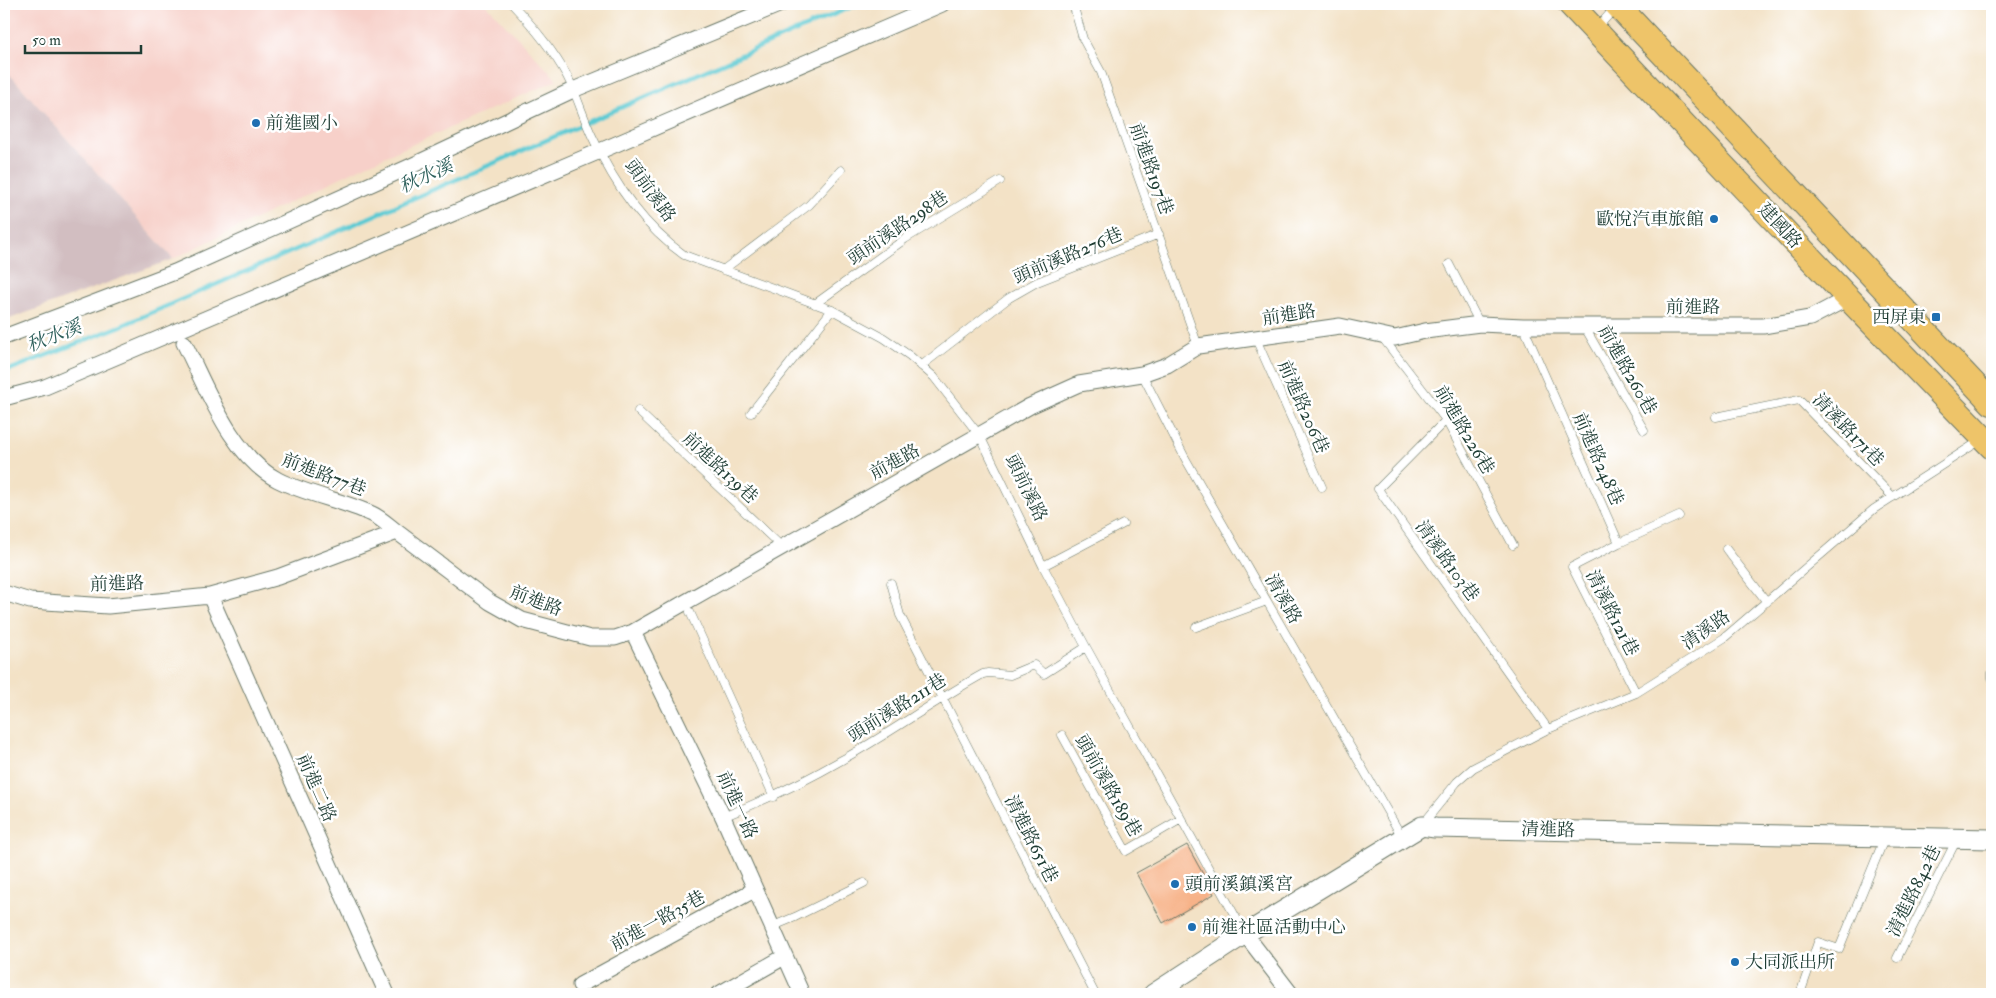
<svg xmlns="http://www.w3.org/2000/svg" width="1996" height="998" viewBox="0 0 1996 998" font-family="'IM FELL Double Pica','Noto Serif TC',serif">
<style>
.built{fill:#f7d0c9}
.industrial{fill:#d2bec1}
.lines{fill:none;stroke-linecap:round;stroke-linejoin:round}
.stream{stroke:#5dcad3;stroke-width:4.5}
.building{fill:#f7b288}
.service-casing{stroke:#697767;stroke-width:9}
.minor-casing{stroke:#697767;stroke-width:17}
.tertiary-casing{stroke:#697767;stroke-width:21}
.primary-casing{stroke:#697767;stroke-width:26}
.service{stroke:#fff;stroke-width:8}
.minor{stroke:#fff;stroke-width:15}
.tertiary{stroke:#fff;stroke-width:19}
.primary{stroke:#eec469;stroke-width:24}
.poi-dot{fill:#1f6fb2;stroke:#fff;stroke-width:2}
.labels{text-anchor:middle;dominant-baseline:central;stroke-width:5;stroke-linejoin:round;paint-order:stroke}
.poi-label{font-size:18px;fill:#1f3d34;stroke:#fff;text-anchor:start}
.street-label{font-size:18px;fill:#1f3d34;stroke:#fff}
.water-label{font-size:19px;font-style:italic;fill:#2e605c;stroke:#fff}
</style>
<rect width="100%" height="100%" fill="#fff"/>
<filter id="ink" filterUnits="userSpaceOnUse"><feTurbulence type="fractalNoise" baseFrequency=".02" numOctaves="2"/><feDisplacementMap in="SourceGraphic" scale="10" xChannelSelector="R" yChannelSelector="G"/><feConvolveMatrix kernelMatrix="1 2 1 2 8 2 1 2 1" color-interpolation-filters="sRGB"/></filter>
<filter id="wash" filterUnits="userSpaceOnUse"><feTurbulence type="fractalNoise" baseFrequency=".0096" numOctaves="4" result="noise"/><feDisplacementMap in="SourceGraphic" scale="20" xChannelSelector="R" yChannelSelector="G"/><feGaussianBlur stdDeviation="1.12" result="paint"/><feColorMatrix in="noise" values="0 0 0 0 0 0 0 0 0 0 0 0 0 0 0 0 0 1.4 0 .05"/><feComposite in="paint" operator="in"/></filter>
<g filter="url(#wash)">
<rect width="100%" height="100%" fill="#f3e2c6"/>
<path class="built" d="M4 4H486L557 80 364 166 173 259 4 68Z"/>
<path class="industrial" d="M4 68 173 259 4 321Z"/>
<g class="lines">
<path class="stream" d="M4 372 121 326 858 4"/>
</g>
<g id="blocks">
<path class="building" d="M1187 845 1214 894 1163 923 1136 873Z"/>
</g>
</g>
<g filter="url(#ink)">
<use href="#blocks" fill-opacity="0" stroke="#697767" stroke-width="1"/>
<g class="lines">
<defs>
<path id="service" d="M512 4C532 25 553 50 567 76 577 95 583 117 592 136 613 182 643 226 684 255L832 310 884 338 910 356 934 377 980 436 1043 566 1086 647 1245 934
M1073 4 1083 39 1101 72 1198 346
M1596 29 1615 8
M1449 264 1480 324
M723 270 809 205 841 170
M815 304 905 239 1000 181
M1523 326 1619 543 1679 516
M1584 326 1644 430
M1382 337 1446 420 1513 545
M1256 339 1322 487
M921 366 1009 298 1037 282 1159 234
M1142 374 1185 458 1402 837
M638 411 782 547
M751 413 832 310
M1716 417 1799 400 1893 497
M1446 420 1378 489 1548 729
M1619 543 1572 567 1636 693
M1726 549 1767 602
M1043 566 1123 524
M891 583 900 615 1095 994
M690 612 774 797
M1196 627 1267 601
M1992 673V678
M1062 735 1126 851 1181 819
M723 817C763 801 802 783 840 761 889 734 934 701 983 674L988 673 1010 675 1034 665 1044 674 1086 647
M1423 824 1457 782 1473 768 1548 729 1636 693 1724 638 1874 509 1981 440
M771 927 795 917 864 883
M1897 958 1957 839
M1800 994 1818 942 1839 949 1885 837"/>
<path id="minor" d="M4 337 175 272 409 167 573 90 781 4
M184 343C207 388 231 456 278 480 308 495 342 500 372 514 381 518 389 526 397 532
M4 398 45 387 600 151 942 4
M4 593 30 601 108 606 210 596 278 577 397 532 490 602 522 620 590 638H615L633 632 1030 406 1079 384 1142 374 1167 365 1198 346 1340 326 1395 338 1425 331 1480 324 1523 326H1763L1810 318 1848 298
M210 596 387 994
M633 632 723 817 802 994
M1245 934 1291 994
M580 985 754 890
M719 994 784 957"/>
<path id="tertiary" d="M1153 994 1245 934 1422 826 1435 828 1992 839"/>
<path id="primary" d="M1570 4 1848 298 1992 447
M1616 4 1992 403"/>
</defs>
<use href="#service" class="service-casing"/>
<use href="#minor" class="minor-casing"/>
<use href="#tertiary" class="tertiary-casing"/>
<use href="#primary" class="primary-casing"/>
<use href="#service" class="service"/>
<use href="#minor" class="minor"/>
<use href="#tertiary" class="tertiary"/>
<use href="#primary" class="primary"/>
</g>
</g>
<g class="poi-dot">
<circle cx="256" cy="123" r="5"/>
<circle cx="1714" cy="219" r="5"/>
<rect x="1931" y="312" width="10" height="10" rx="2.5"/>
<circle cx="1175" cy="884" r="5"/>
<circle cx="1192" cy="927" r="5"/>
<circle cx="1735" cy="962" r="5"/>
</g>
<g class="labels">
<g class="poi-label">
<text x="266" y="123">前進國小</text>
<text x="1704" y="219" text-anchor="end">歐悅汽車旅館</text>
<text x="1926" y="317" text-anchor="end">西屏東</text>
<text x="1185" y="884">頭前溪鎮溪宮</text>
<text x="1202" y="927">前進社區活動中心</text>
<text x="1745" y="962">大同派出所</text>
</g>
<g class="street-label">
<text transform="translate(1151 169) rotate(70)">前進路197巷</text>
<text transform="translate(650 191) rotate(54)">頭前溪路</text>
<text transform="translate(1780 226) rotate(47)">建國路</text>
<text transform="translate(898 228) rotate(-34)">頭前溪路298巷</text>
<text transform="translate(1068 256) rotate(-23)">頭前溪路276巷</text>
<text x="1693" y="307">前進路</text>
<text transform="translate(1289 315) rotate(-9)">前進路</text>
<text transform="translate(1627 370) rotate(60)">前進路260巷</text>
<text transform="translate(1303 407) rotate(66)">前進路206巷</text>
<text transform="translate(1464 430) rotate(59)">前進路226巷</text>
<text transform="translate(1848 430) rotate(46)">清溪路171巷</text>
<text transform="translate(1598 459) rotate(66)">前進路248巷</text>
<text transform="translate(895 462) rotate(-29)">前進路</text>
<text transform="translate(720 468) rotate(43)">前進路139巷</text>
<text transform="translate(324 475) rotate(21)">前進路77巷</text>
<text transform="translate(1026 488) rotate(64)">頭前溪路</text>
<text transform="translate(1447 561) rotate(54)">清溪路103巷</text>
<text transform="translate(117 584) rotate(-2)">前進路</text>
<text transform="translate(1283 599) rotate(60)">清溪路</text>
<text transform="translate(536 601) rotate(21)">前進路</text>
<text transform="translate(1612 613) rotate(63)">清溪路121巷</text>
<text transform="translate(1706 630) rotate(-35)">清溪路</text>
<text transform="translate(897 708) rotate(-32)">頭前溪路211巷</text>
<text transform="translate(1108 786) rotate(60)">頭前溪路189巷</text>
<text transform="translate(316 788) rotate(66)">前進二路</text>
<text transform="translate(737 805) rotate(65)">前進一路</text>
<text transform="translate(1548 830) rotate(1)">清進路</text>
<text transform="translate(1031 839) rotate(63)">清進路651巷</text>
<text transform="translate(1914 891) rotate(-64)">清進路842巷</text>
<text transform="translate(658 921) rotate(-29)">前進一路35巷</text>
</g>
<g class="water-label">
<text transform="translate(426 176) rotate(-24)">秋水溪</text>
<text transform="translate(54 336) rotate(-21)">秋水溪</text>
</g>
</g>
<rect width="1996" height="998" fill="none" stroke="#fff" stroke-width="20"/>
<path d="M25 45v8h116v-8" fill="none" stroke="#1f3d34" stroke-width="2.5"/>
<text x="32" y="45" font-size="15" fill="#1f3d34" stroke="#ffffff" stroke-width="4" paint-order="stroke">50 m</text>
</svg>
